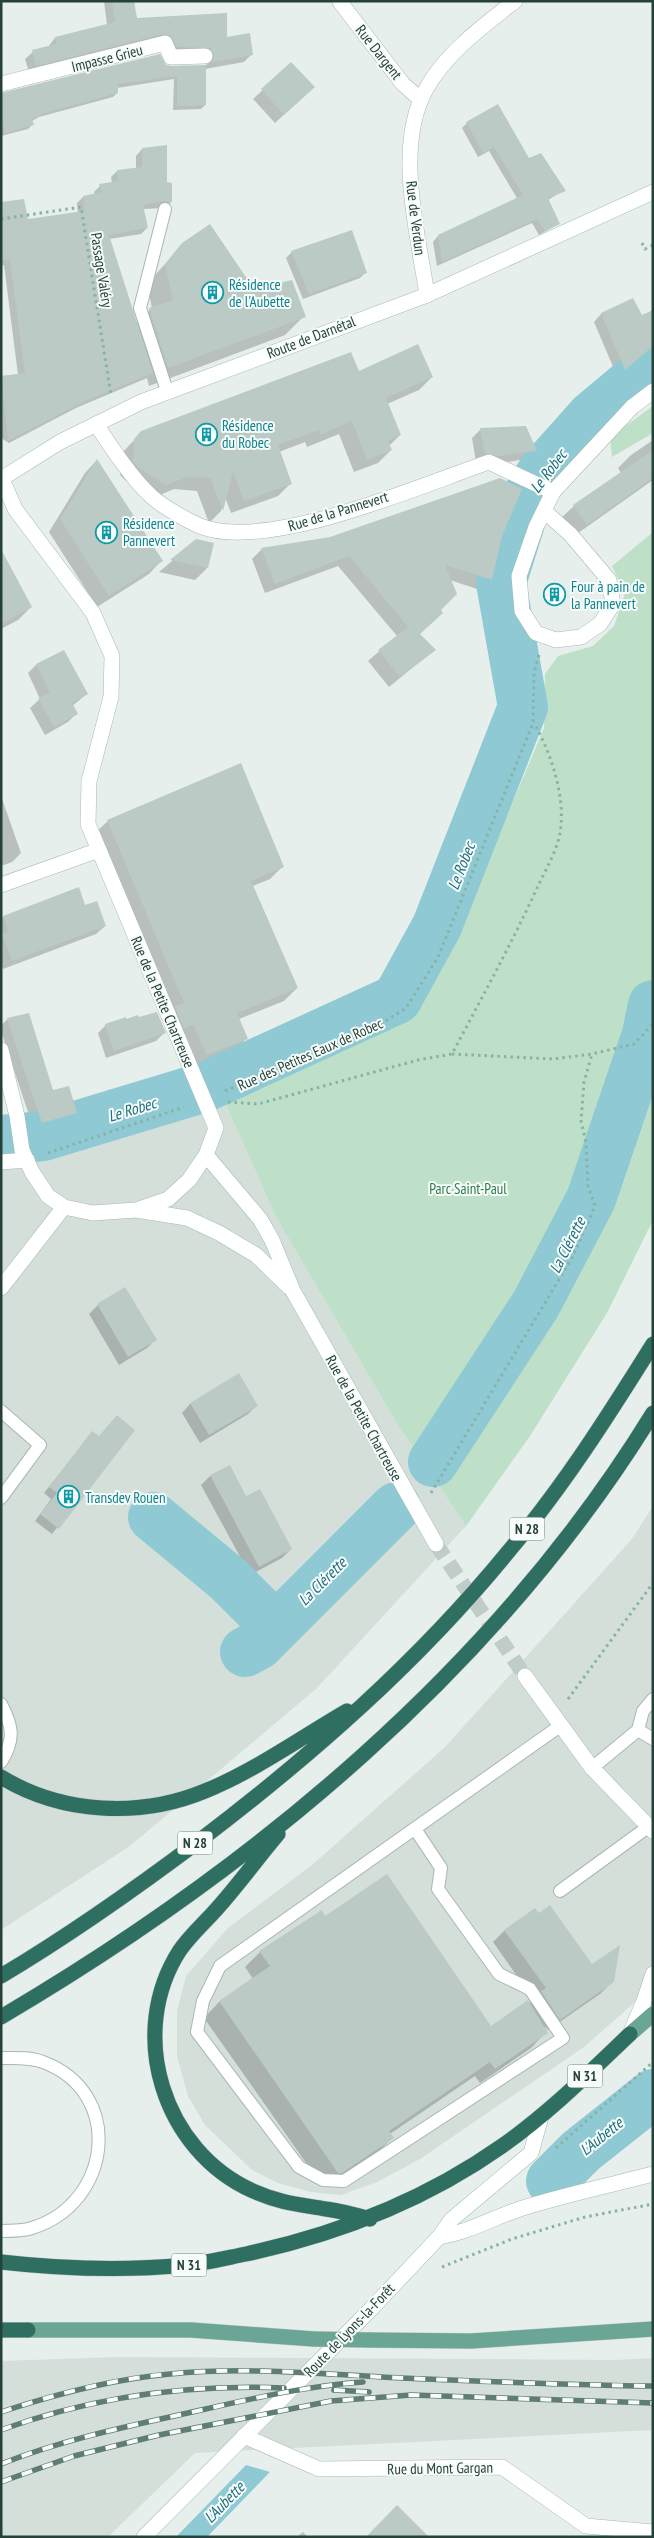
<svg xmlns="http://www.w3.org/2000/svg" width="654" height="2538" viewBox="0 0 654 2538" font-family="'PT Sans Narrow',sans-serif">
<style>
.built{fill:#d4dfda}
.green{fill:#bfe0c8}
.water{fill:#8ec9d4}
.shadow{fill:#0003}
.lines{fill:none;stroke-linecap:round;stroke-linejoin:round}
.river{stroke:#8ec9d4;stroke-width:50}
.building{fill:#bbcac4}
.secondary-tunnel{stroke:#bfccc8;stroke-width:15;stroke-dasharray:15 8;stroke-linecap:butt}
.lane-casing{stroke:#a8b8b2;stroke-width:14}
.street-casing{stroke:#a8b8b2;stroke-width:16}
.secondary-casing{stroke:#a4bbb3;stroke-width:16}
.primary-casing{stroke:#c2cac8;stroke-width:16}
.highway-casing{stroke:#c2cac8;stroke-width:16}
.path{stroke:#86b3a5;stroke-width:3;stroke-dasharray:2.5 4;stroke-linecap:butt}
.lane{stroke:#fff;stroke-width:12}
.street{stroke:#fff;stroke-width:15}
.secondary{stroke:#fff;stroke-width:15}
.primary{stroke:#6aa596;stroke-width:15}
.highway{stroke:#2f6f62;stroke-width:15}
.rail-casing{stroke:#5f7d75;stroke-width:5.5}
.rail{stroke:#f7fbf9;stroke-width:4;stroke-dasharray:11;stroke-linecap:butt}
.primary-bridge-casing{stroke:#c2cac8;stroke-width:16;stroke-linecap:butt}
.primary-bridge{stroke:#6aa596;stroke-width:15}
.labels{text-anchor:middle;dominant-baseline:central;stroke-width:4;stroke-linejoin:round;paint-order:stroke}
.shield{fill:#f7fbf9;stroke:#637a73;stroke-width:1}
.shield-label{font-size:14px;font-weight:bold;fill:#24423a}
.street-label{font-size:15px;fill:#24423a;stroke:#f7fbf9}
.culture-label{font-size:15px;fill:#0d838f;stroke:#f7fbf9;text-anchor:start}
.park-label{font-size:15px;fill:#2d7a4b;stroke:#f7fbf9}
.water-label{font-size:16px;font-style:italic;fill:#1c6f80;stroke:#f7fbf9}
</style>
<rect width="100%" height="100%" fill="#e6efeb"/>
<path class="built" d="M225 1103 276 1217 396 1422 466 1526 317 1688 130 1846 1 1930V1150Z
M653 1506V1986L584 2047 420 2159 377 2182 341 2195 311 2192 278 2183 252 2170 205 2125 188 2096 177 2056V2011L186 1976 228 1928 312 1865 445 1747 632 1539Z
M118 2357 616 2360 653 2358V2430L195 2453 108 2537H1V2361Z"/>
<path class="green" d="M653 406V433L612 457 610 437Z
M653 532V1220L607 1313 530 1436 466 1526 396 1422 276 1217 225 1103 305 1061 411 1016 445 963 544 728 545 674 558 656 593 646 614 626 625 593 612 566Z"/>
<path class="water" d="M246 2465 270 2472 207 2537H176Z"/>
<path class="shadow" d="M104 1H133L136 19 225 38 252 54 244 62 205 69V105L201 109 173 110 174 79 117 88V93L113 97 39 117 32 121V125L28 129 1 136V94L165 66 171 68 206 66 207 63 202 55 170 54 164 43 29 72 25 59 33 52 48 47 55 38 107 25Z
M291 64 304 96 275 123 253 99Z
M467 123 529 160 564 190 548 200 558 224 539 235 532 223 437 266 433 242 438 236 518 200 489 151 478 157 462 128Z
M142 149 165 184 171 202 165 208 143 209 147 228 141 234 109 239 136 323 152 308 147 284 183 244 254 290 304 316 285 335 149 386 147 378 76 408 9 443 1 438V376L18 375 4 265 1 266V203L27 220 78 213 77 203 83 197 95 195 94 192 100 186 112 183 111 177 117 171 136 169V156Z
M292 252 366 272 360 278 303 299 286 258Z
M633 300 641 317 653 311V346L617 376 594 322 601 314Z
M358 373 432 377 419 390 387 404 400 435 389 446 391 450 378 463 354 472 339 434 307 447 305 442 279 452 291 483 278 496 231 513 225 497 221 511 209 523 197 491 174 489 153 498 125 480 120 475 121 454 142 432Z
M481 429 535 451 526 459 489 465 476 462 472 438Z
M653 440V480L574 536 561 518 574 506 621 473 618 468 631 455Z
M96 461 161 561 149 574 97 607 49 532 85 473Z
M500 535 490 579 480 590 450 580 440 610 418 635 434 650 389 687 368 661 397 636 338 566 265 593 252 559 262 549Z
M197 540 213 544 207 568 195 580 159 572Z
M1 573 31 607 18 620 1 629Z
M36 665 87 694 72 706 76 714 68 722 45 735 30 708 40 699 28 673Z
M1 796 21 853 12 862 1 866Z
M108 821 283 866 270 879 253 886 297 988 284 1001 239 1019 247 1038 234 1051 194 1067 95 833Z
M85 906 105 926 96 934 3 969 1 964V919L3 917Z
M8 1019 52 1092 76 1113 68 1120 34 1130 1 1031V1025Z
M126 1021 164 1033 156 1041 106 1058 98 1033 106 1025Z
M125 1288 156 1339 147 1348 119 1365 89 1314 98 1305Z
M239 1375 256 1406 248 1414 200 1443 182 1413 190 1404Z
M134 1431 52 1534 35 1521 51 1499 44 1493 92 1433 98 1438Z
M229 1466 246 1498 291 1549 282 1558 250 1575 201 1485 210 1476Z
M325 1917 491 2028 534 2000 493 1942 505 1930 592 1966 612 1982 600 1994 548 2030 545 2026 546 2032 531 2048 480 2083 475 2076 390 2134 392 2138 377 2153 323 2187 204 2018 219 2002 253 1979 245 1967 260 1952Z
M303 2532 308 2537H297Z"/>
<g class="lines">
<path class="river" d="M1 1140 43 1136 205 1087 397 999 437 926 523 707 501 583 530 491 542 472 592 416 653 365
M433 1462 536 1304 591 1199 647 1034 653 1005
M153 1517 228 1579 275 1626
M245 1652 258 1645 396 1507
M551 2181 581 2151 653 2094"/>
</g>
<path class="building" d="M112 1H134L137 18 227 13V37L250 33 253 55 212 62 214 55 210 48 177 47 171 36 163 34 36 66 32 50 56 44 55 37 115 22Z
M160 54 166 65 171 66 206 65V105L177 106V76L118 84V93L41 114V116L32 119 34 125 5 133 1 113V93Z
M291 62 315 87 284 115 261 89Z
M498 104 529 158 541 153 566 191 548 198 560 224 545 231 537 219 442 262 438 235 523 195 494 147 483 153 466 122Z
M167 145V182L172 183V202L163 201 143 205 148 228 109 235 153 373 83 402 8 441 1 376 25 373 10 260 1 261V202L24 199 28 219 84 211 83 196 102 192 99 184 118 181 117 170 142 167V148Z
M210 224 254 289 292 280 306 317 168 368 149 308 173 300 165 264 182 243Z
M352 230 367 273 309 294 291 251Z
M633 298 642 315 653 310V346L625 370 601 313Z
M418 344 433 377 386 398 401 435 388 441 392 450 367 460 352 421 320 435 319 430 278 445 292 484 244 501 233 471 223 511 210 478 188 477 166 485 138 467 133 461 134 439 141 431 351 352 359 371Z
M526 426 537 451 499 456 485 454 480 428Z
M653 450V478L587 525 573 505Z
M97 459 163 561 109 596 60 519Z
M500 478 522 489 502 536 492 580 445 565 457 594 441 610 443 613 420 634 436 650 400 677 378 650 408 627 349 556 275 584 261 548 330 537Z
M196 539 214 543 208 568 170 560Z
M1 549 32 607 1 624Z
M64 650 88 694 72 703 78 714 54 727 38 699 50 692 36 664Z
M241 763 284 867 251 881 298 988 237 1013 248 1039 206 1055 194 1025 184 1028 175 1006 184 1003 107 820Z
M79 887 85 905 97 901 106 926 12 961 2 934 8 932 3 916Z
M157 1012 166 1033 114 1051 105 1024 126 1017V1019L138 1015 139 1017Z
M29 1013 53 1090 69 1086 77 1113 42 1123 7 1018Z
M125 1287 157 1340 128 1357 97 1304Z
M239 1373 258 1406 209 1435 190 1403Z
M117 1415 135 1430 59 1529 40 1514 57 1493 49 1487 92 1431 99 1436Z
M230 1465 246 1496 260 1489 292 1549 259 1567 210 1475Z
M387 1874 491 2026 528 2000 548 2033 495 2069 490 2062 389 2131 394 2138 342 2173H338L219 2001 270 1966 259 1951 322 1910 325 1916Z
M550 1905 592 1964 620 1945 614 1982 560 2020 541 1991 546 1988 504 1930 535 1908 539 1913Z
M397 2505 429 2537H366Z"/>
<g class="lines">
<path class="secondary-tunnel" d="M436 1544 525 1676"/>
<defs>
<path id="lane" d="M165 209 140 308 167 391
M1 1411 40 1445 1 1498
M1 1704C13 1726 15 1740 1 1762
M638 1730 653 1739
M592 1768 638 1730 643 1711 653 1699
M415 1829 441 1868 438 1889 499 1974 530 1989 563 2038 344 2181 323 2180 299 2167 197 2032 203 2001 220 1966 560 1726
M560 1891 648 1827
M1 2058C15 2058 30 2057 43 2062 126 2093 111 2204 32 2228 23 2231 11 2231 1 2231"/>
<path id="street" d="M340 2 403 84 421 100
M1 84 165 43 171 57 205 56
M427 295C418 233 394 147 426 89 446 53 483 26 515 1
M96 424C111 447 132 479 152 497 162 506 188 521 200 526 266 553 422 485 489 462L553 492
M544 511 570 534 609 580 613 604 600 624 581 637 556 640 536 633 522 611 519 576 536 527 553 492 632 407 653 391
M1 885 99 850
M1 1162 27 1160
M244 2436 319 2469 502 2467 586 2526 653 2532"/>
<path id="secondary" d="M1 479 60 442 141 402 427 295 653 192
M2 479 15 509 93 613 112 656 111 697 89 781 88 824 216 1128 206 1155 260 1219 272 1240 293 1291 436 1544
M1 1050 17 1116 22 1150 32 1172 48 1196 64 1207 93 1213 136 1210 187 1218 219 1233 256 1255 289 1287
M139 1209 168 1199 189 1180 206 1155
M1 1288 64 1207
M525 1676 592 1768 653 1831
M630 2034 644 2001 653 1974
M439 2237C470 2232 496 2216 526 2207 568 2194 611 2185 653 2174
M144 2537 371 2309 439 2237 451 2220 531 2153 541 2117"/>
<path id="primary" d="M630 2034 653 2014
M28 2330H191L314 2339
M368 2340 471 2341 653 2329"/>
<path id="highway" d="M1 1777C62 1814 140 1818 205 1791 253 1772 302 1737 347 1711
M278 1834C256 1860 236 1888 213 1913 202 1925 190 1936 180 1950 126 2033 163 2151 253 2191 280 2203 297 2204 326 2209 341 2211 356 2215 370 2219
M1 1976C70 1935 135 1889 199 1841 312 1755 418 1662 508 1552 563 1487 608 1416 653 1344
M1 2017C256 1867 497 1667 653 1413
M1 2262C63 2269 125 2271 186 2265 206 2263 226 2258 246 2254 339 2234 424 2201 502 2146 549 2113 589 2073 630 2034
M1 2330H28"/>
</defs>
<use href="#lane" class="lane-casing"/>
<use href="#street" class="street-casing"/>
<use href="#secondary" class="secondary-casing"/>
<use href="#primary" class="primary-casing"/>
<use href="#highway" class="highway-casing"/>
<path class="path" d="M1 219 81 207 111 395
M642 243 645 249 653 245
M452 1054 553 1059 592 1054 634 1044 653 1024
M225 1091 303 1056 376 1027 406 1008 438 957 533 723 534 673 539 655
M228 1102 258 1104 418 1060 452 1054C481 999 511 945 537 888 546 869 560 846 561 825 564 792 550 751 534 723
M48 1153 184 1107
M431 1493 573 1256 595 1206 588 1186 586 1142 581 1121 584 1082 592 1054
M568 1699 653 1583
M556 2148 653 2062
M442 2267 512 2239 585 2217 653 2204"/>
<use href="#lane" class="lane"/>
<use href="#street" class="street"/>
<use href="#secondary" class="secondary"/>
<use href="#primary" class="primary"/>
<use href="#highway" class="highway"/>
<defs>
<path id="rail" d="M334 2390 369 2392
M1 2412C56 2394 112 2379 170 2374 240 2367 311 2373 381 2377 472 2381 562 2385 653 2386
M1 2430C92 2397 187 2384 284 2388
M1 2464C62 2440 124 2427 188 2413 246 2400 304 2386 363 2382
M1 2482 74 2456 159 2435 331 2401 411 2395 653 2403"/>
</defs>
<use href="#rail" class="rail-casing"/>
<use href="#rail" class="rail"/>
<defs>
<path id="primary-bridge" d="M314 2339 368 2340"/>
</defs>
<use href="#primary-bridge" class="primary-bridge-casing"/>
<use href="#primary-bridge" class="primary-bridge"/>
</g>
<defs>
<symbol id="building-ring" viewBox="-11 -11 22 22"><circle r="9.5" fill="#f7fbf9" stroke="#0f9aa8" stroke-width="1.5"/><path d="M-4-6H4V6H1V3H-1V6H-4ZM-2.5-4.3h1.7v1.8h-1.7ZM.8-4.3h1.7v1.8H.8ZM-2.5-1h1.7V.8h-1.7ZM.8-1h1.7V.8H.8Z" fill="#0f9aa8"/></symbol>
</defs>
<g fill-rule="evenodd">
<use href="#building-ring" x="200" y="280" width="25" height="25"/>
<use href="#building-ring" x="194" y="422" width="25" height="25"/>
<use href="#building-ring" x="94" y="520" width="25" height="25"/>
<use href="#building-ring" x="542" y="582" width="25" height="25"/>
<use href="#building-ring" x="56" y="1484" width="25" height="25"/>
</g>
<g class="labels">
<g class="shield">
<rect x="509.5" y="1517.5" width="35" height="23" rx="4"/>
<rect x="177.5" y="1831.5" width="35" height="23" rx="4"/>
<rect x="567.5" y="2064.5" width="35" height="23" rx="4"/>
<rect x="171.5" y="2253.5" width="35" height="23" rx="4"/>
</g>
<g class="shield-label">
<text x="527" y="1529">N 28</text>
<text x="195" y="1843">N 28</text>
<text x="585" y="2076">N 31</text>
<text x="189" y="2265">N 31</text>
</g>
<g class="street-label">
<text transform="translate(379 52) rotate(52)">Rue Dargent</text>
<text transform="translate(107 58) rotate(-14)">Impasse Grieu</text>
<text transform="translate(416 218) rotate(83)">Rue de Verdun</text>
<text transform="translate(102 270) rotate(81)">Passage Valéry</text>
<text transform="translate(311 337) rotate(-21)">Route de Darnétal</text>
<text transform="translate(338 511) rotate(-17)">Rue de la Pannevert</text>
<text transform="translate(163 1002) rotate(67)">Rue de la Petite Chartreuse</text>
<text transform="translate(310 1054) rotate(-24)">Rue des Petites Eaux de Robec</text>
<text transform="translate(364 1418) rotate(61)">Rue de la Petite Chartreuse</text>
<text transform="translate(349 2330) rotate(-46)">Route de Lyons-la-Forêt</text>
<text transform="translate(440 2468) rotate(-1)">Rue du Mont Gargan</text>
</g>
<g class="culture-label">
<text x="229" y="284">Résidence<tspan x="229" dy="17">de l'Aubette</tspan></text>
<text x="222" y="425">Résidence<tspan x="222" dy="17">du Robec</tspan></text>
<text x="123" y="523">Résidence<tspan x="123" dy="17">Pannevert</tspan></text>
<text x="571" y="586">Four à pain de<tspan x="571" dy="17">la Pannevert</tspan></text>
<text x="85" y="1497">Transdev Rouen</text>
</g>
<g class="park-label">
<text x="468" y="1188">Parc Saint-Paul</text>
</g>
<g class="water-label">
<text transform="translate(548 471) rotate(-53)">Le Robec</text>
<text transform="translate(461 866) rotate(-69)">Le Robec</text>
<text transform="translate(132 1109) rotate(-17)">Le Robec</text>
<text transform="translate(567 1245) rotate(-63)">La Clérette</text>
<text transform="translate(322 1581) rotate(-45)">La Clérette</text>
<text transform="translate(601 2136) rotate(-39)">L'Aubette</text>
<text transform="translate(224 2502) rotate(-46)">L'Aubette</text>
</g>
</g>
<rect width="654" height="2538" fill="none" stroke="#24423a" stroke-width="5"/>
</svg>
